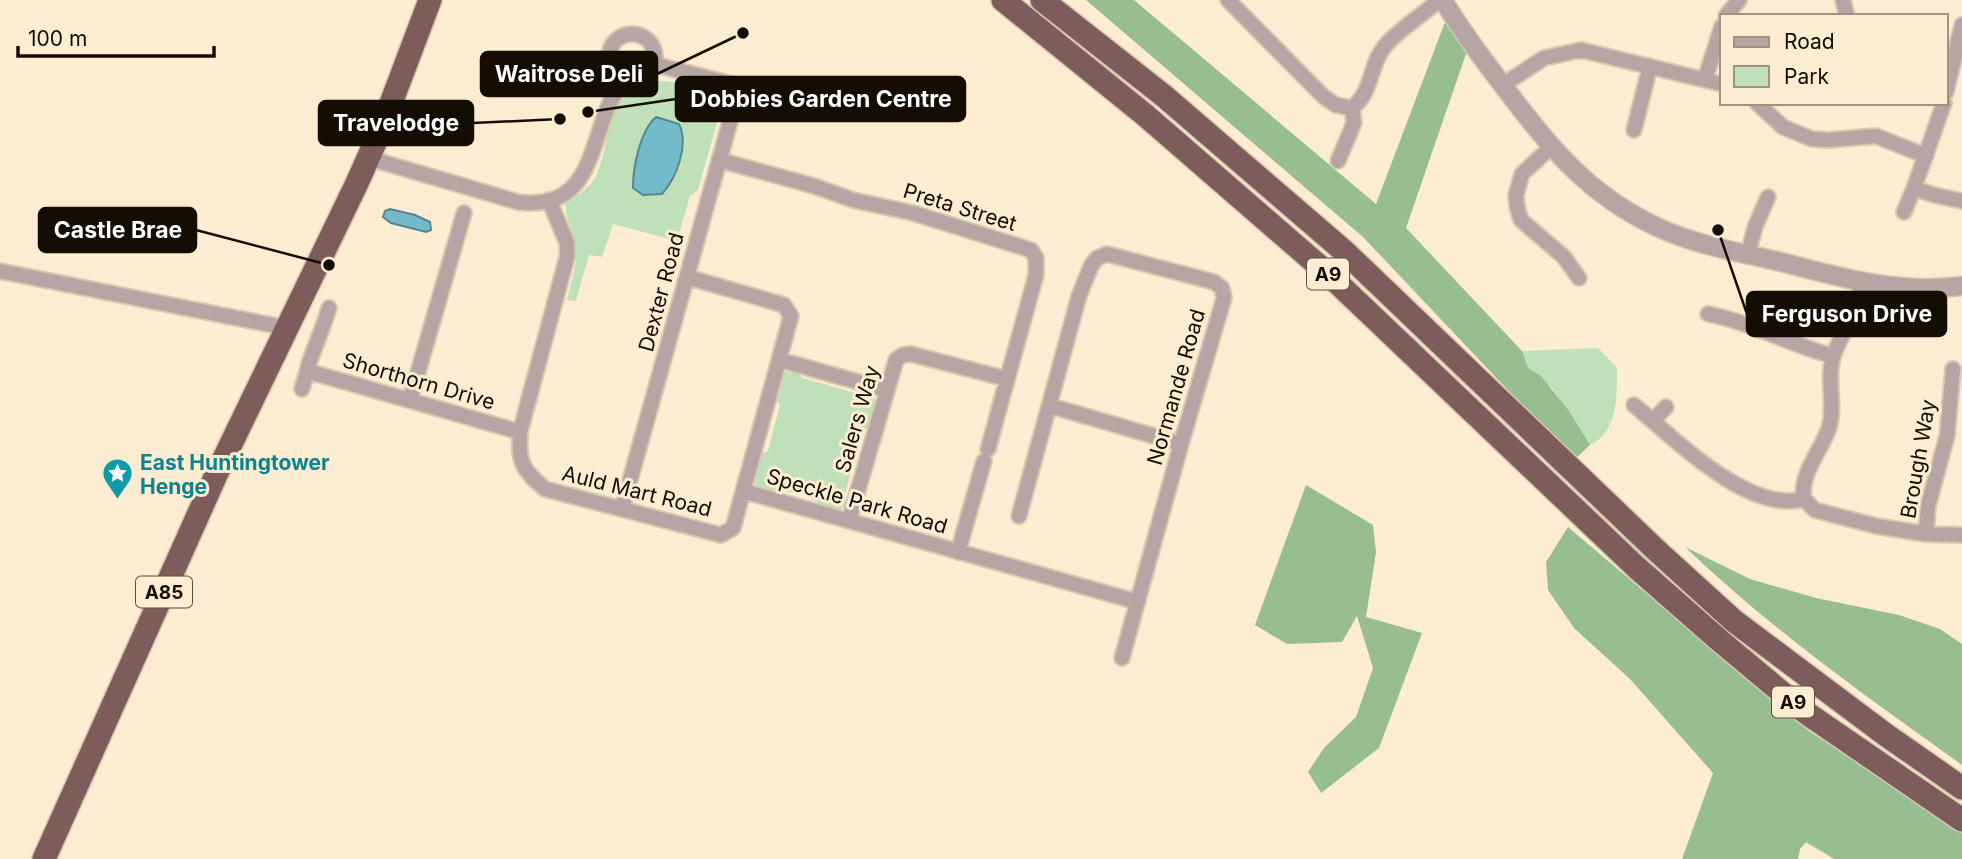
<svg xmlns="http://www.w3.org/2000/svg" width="1962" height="859" viewBox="0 0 1962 859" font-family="Inter,sans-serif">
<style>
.green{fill:#bfe0b9}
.forest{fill:#97bd90}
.water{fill:#73bacb;stroke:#56868f;stroke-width:2}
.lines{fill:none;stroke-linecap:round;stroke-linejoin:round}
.minor-casing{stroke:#d7c8b0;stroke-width:18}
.tertiary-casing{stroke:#d7c8b0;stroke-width:21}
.trunk-casing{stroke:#d7c8b0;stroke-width:26}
.minor{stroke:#b7a4a4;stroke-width:14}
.tertiary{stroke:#b7a4a4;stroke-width:18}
.trunk{stroke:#7f5c5c;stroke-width:23}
.labels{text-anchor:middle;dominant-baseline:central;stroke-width:6;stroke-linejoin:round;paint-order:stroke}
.shield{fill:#fcecd1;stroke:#595041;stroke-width:2}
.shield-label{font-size:19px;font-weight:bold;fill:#130d03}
.street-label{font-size:21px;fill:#130d03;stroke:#fcecd1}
.culture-label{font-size:21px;font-weight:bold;fill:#0d838f;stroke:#fcecd1;text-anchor:start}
.leader{fill:none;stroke:#130d03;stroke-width:2.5}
.callout-dot{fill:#130d03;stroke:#fcecd1;stroke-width:2.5}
.callout{fill:#130d03;stroke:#130d03;stroke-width:2.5}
.callout-label{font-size:23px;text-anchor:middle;font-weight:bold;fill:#fff}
</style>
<rect width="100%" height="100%" fill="#fcecd1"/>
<path class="green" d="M658 81 679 82 708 89 720 112 698 190 690 196 677 241 613 224 602 257 589 255 576 301 567 300C570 285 577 266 576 251 576 233 564 221 566 204 578 195 591 187 597 174 616 128 597 100 658 81Z
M1598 348 1617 368C1617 395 1618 432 1590 445L1552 388 1528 368 1522 351Z
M797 370 802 378 874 398 876 405 869 427 863 430 844 497 848 503C833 519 827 508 814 500 805 494 772 487 763 491L752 481 759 455 768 451 780 405 775 396 782 373Z"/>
<path class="forest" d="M1086 0H1134L1376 204 1445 22 1467 51 1406 228 1522 351 1528 368 1541 376 1569 411 1590 445 1574 460 1363 237Z
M1306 485 1373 525 1376 552 1366 617 1422 633 1379 748 1321 793 1308 772 1324 748 1356 717 1373 668 1357 616 1342 642 1287 644 1255 625Z
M1568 527 1810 732 1962 827V859H1834L1806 842 1800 849 1798 859H1682L1713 773 1630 679 1574 628 1548 590 1546 562Z
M1685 547 1750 579 1816 598 1899 615 1940 629 1962 644V765C1864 695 1772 630 1685 547Z"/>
<path class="water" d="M656 117 679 124C689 145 677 177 662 194L643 195 633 188C633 167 640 131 656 117Z
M390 209 415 215 430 222 431 230 426 232 391 223 383 217 385 211Z"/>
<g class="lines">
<defs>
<path id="minor" d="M1228 0 1324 97 1336 105 1352 108C1373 92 1369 65 1385 46 1400 28 1422 16 1439 0
M1843 0 1847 16
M1726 16 1739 0
M609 57a23 23 0 1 1 46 0a23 23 0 1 1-46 0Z
M1705 79 1722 26
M1503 85 1544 58 1581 50 1722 84
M1946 92 1962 25
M1757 103 1783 127 1812 139 1828 140 1876 136 1926 156
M1944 103 1914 188 1934 195 1962 201
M1634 130 1650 66
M1551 147 1522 174 1516 195 1517 207 1521 220 1564 257 1579 278
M368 158 518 202C587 211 589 153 608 107 612 97 619 88 624 79
M719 160 814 186 853 200 913 213 1031 250 1036 258V275L988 449
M1338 161 1354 123 1352 108
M549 200 567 243V257L520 432C518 463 522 469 545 489L721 535 733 528 791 316 784 305 687 277
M1904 212 1914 188
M1748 254 1755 227 1768 197
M0 271 287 328
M329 308C323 330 313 348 307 371L520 432
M1708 314C1751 322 1790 345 1833 356
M780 360 887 390
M302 389 307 371
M410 400 464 213
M1634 405C1675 439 1748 514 1804 499L1815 510 1876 526 1926 534 1962 535
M1051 406 1181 444
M1653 421 1666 407
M743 491 1138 602
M1804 499C1799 475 1821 451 1829 428 1836 405 1826 380 1833 357 1841 331 1862 311 1860 281
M622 509 740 86 653 64
M1019 516 1079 296 1091 266 1097 258 1107 254 1214 282 1222 288 1224 298 1181 444 1122 658
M849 521 896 360 903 355 911 354 1007 379
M1926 534 1928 506 1947 436 1953 369
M958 552 984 461"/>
<path id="tertiary" d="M1443 0C1461 31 1483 59 1504 87 1550 147 1586 193 1655 226 1696 246 1745 253 1789 264 1845 279 1903 294 1962 286"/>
<path id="trunk" d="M1003 0 1145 115 1326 272 1636 567 1719 640 1805 712 1962 820
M1042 0 1164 96 1345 252 1656 550 1734 621 1886 735 1962 788
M44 859 216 475 357 183 382 127 430 0"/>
</defs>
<use href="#minor" class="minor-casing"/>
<use href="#tertiary" class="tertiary-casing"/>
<use href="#trunk" class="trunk-casing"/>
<use href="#minor" class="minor"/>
<use href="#tertiary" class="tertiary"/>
<use href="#trunk" class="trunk"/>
</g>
<defs>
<symbol id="sight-pin" viewBox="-11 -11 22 30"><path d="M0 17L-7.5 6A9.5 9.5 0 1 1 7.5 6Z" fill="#0f9aa8" stroke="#fcecd1"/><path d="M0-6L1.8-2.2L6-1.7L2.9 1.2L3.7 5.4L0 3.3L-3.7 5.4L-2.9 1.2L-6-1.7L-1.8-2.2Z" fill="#fff"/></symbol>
</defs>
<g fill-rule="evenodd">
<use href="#sight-pin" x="100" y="456" width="35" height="47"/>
</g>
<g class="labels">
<g class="shield">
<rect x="1307" y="258.5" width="42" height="31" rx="5"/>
<rect x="136" y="576.5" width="56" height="31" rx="5"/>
<rect x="1772" y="686.5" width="42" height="31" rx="5"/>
</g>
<g class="shield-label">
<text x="1328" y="274">A9</text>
<text x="164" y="592">A85</text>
<text x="1793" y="702">A9</text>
</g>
<g class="street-label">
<text transform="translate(960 207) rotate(17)">Preta Street</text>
<text transform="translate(661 292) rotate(-75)">Dexter Road</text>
<text transform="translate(419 381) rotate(16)">Shorthorn Drive</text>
<text transform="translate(1176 387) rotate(-74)">Normande Road</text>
<text transform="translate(857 419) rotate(-74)">Salers Way</text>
<text transform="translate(1918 459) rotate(-80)">Brough Way</text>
<text transform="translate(637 491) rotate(14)">Auld Mart Road</text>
<text transform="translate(857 501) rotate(16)">Speckle Park Road</text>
</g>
<g class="culture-label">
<text x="140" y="462">East Huntingtower<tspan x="140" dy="24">Henge</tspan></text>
</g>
</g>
<path class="leader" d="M743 33L657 74M588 112L676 99M560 119L473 123M329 265L196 230M1718 230L1747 314"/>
<g class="callout-dot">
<circle cx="743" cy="33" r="7"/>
<circle cx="588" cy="112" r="7"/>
<circle cx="560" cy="119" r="7"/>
<circle cx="329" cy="265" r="7"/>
<circle cx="1718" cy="230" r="7"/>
</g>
<g class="callout">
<rect x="481" y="52" width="176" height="44" rx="7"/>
<rect x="676" y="77" width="289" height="44" rx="7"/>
<rect x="319" y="101" width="154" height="44" rx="7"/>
<rect x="39" y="208" width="157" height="44" rx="7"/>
<rect x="1747" y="292" width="199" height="44" rx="7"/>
</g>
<g class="callout-label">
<text x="569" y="82">Waitrose Deli</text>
<text x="821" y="107">Dobbies Garden Centre</text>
<text x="396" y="131">Travelodge</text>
<text x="118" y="238">Castle Brae</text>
<text x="1847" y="322">Ferguson Drive</text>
</g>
<rect x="1720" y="14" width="228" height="91" fill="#fcecd1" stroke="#9f937f" stroke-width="2"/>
<rect x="1734" y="37" width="35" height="10" fill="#b7a4a4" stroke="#9f937f" stroke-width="2"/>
<text x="1784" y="49" font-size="21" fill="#130d03">Road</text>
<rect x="1734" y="66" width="35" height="21" fill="#bfe0b9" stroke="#9f937f" stroke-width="2"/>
<text x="1784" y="84" font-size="21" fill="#130d03">Park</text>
<path d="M18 46v10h196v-10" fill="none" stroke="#130d03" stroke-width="3.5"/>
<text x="28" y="46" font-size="21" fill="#130d03" stroke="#fcecd1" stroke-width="5" paint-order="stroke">100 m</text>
</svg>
